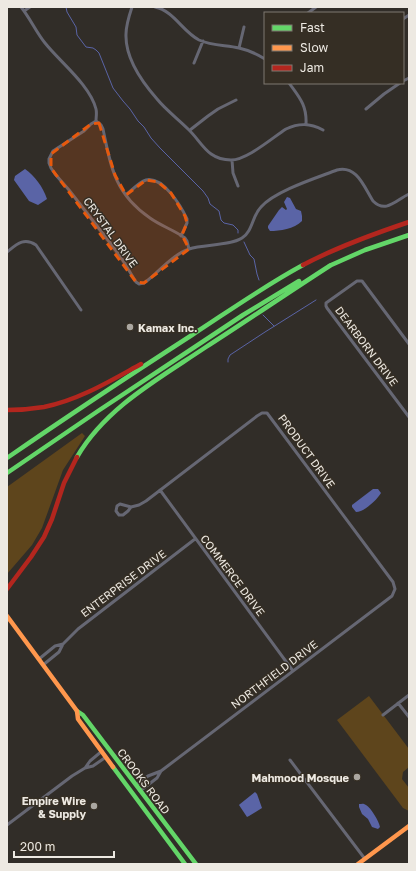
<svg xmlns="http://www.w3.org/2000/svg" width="416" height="871" viewBox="0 0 416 871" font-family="'Golos Text',sans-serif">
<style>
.green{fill:#5e451c}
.water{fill:#5a64a6}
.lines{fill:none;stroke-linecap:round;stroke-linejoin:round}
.stream{stroke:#5a64a6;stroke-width:1}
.street{stroke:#666773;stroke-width:3}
.fast{stroke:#63d668;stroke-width:4.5}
.slow{stroke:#ff974d;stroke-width:4.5}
.jam{stroke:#b3261e;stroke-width:4.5}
.marked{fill:#e8590c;fill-opacity:0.2;stroke:#e8590c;stroke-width:3;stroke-dasharray:8 5;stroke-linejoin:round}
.poi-dot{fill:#aba7a1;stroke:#352e24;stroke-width:1.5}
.labels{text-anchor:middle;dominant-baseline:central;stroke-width:3;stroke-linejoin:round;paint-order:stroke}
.street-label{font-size:11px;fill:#ede9e2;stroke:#352e24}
.poi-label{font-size:11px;font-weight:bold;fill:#ede9e2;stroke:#352e24;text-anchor:end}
</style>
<rect width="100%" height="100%" fill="#312d28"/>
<path class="green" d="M82 433 85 436 63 470 42 528 32 545 7 574V487Z
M369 696 409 749V767L403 772 402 779 409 788V811L403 808 337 720Z"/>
<path class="water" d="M25 169C35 176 43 187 47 199L38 205 29 201 14 180 15 176Z
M287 197 290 198 296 209 301 211 302 216V221C294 229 280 231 270 231L268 228V226L279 210 282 207 286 210 287 209 284 202Z
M373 489H378L381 493C377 500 364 512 356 512L352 507V505Z
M255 792 257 794 262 808 249 816 247 817 239 805 240 804Z
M359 804C362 804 363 803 366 805 371 808 379 821 380 827L378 829 372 827 368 819 362 814 359 807Z"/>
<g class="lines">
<path class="stream" d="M66 7 67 12 76 27 77 35 86 47 93 48 96 50 99 53 113 88 123 101 130 109 138 121 144 127 151 138 160 148 203 191 208 198 210 204 219 211 221 220 224 223 233 225 238 230V233
M244 242 250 255 254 259 257 274 259 280
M263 315 274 326
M228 362V359L230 355 265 332 316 300"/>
<path class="street" d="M21 7C30 18 36 32 45 43 60 62 90 85 96 109 97 113 96 117 96 121L101 125 103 129C111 168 115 194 150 218 161 226 174 230 185 238L187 241 189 249
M132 7C129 16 126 25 126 34 125 58 142 82 157 99 166 110 178 119 188 129 202 142 207 160 231 160 247 160 272 138 286 129 299 123 310 123 323 130
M155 7C174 11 182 31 199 40 212 46 226 45 239 48 248 50 257 54 265 59
M24 11 30 7
M308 13 316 7
M403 19 409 15
M239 48 244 27
M194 63 203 41
M403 81 409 78
M289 83C299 97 307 105 306 124
M366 109 384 94 400 83
M96 121 91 124 84 131 53 151 49 159V163L51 168 55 174 69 190 111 244 122 259 136 282 139 284 144 283 148 280C159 271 174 254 189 249 203 244 230 246 242 238 253 231 252 216 261 207 275 191 316 178 337 170 357 165 364 187 373 201 386 214 396 200 409 194
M190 130 208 116 218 109 236 100
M232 160 233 173 238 186
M126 195C132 190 139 182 146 180 163 176 181 206 187 219V223L181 236
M7 252C17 244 24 237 36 245L81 310
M409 344 362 281H357L326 303V306L327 308 409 417
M160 490 293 671
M131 507 128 511 123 515H119L116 511 117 506 120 504 131 507 139 505 146 501 257 416 262 413H267L393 582 395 589 392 596 161 771 157 778 140 791
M39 659 55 646 63 644
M43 665 59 652 63 644 78 629 195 539
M398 703 409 717
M383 715 409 695
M290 760 365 859
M85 768 90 761 102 751
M136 785 148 776 161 771
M7 825 72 776 85 768 93 766 106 757"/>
<path class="fast" d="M329 266 365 250 409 235
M77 457C106 407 160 378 206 347 248 320 289 292 331 265
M7 458C68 416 130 375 192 335 229 311 264 286 303 265
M7 473 98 411 243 315 299 281
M77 711 83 715 196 864
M113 767 185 864"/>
<path class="slow" d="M7 616 77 711 78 719 113 767
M358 864 409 826"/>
<path class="jam" d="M303 265C337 247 373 234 409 222
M7 410C20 410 32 409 44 407 79 400 110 381 141 364
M7 589 31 557 44 537 52 519 64 483 77 457"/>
</g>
<path class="marked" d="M99 123 115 175 126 195 146 180 158 182 171 193 185 216 187 223 182 235 189 249 144 283 136 282 51 168V154L91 124Z"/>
<g class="poi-dot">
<circle cx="130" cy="327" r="4"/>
<circle cx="357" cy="777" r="4"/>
<circle cx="94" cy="806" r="4"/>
</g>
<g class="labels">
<g class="street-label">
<text transform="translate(111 232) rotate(54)">CRYSTAL DRIVE</text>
<text transform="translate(367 346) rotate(53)">DEARBORN DRIVE</text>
<text transform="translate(307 451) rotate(54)">PRODUCT DRIVE</text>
<text transform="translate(233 575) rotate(53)">COMMERCE DRIVE</text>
<text transform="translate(123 583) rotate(-37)">ENTERPRISE DRIVE</text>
<text transform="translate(274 674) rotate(-37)">NORTHFIELD DRIVE</text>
<text transform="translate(144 781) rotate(53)">CROOKS ROAD</text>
</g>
<g class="poi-label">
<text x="138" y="327" text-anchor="start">Kamax Inc.</text>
<text x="349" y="777">Mahmood Mosque</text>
<text x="86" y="800">Empire Wire<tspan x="86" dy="13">&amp; Supply</tspan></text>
</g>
</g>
<rect width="416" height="871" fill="none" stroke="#ede9e2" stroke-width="16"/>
<rect x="264" y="12" width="140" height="72" fill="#352e24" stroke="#7f7970"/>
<rect x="272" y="25" width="20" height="6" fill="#63d668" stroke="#7f7970"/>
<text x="300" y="32" font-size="12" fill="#ede9e2">Fast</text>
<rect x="272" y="45" width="20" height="6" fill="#ff974d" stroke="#7f7970"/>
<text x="300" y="52" font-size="12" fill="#ede9e2">Slow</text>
<rect x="272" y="65" width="20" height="6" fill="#b3261e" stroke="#7f7970"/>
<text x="300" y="72" font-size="12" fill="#ede9e2">Jam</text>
<path d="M14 851v6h100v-6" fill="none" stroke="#ede9e2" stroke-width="2"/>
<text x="20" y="851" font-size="12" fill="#ede9e2" stroke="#352e24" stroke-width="3" paint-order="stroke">200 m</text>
</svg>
